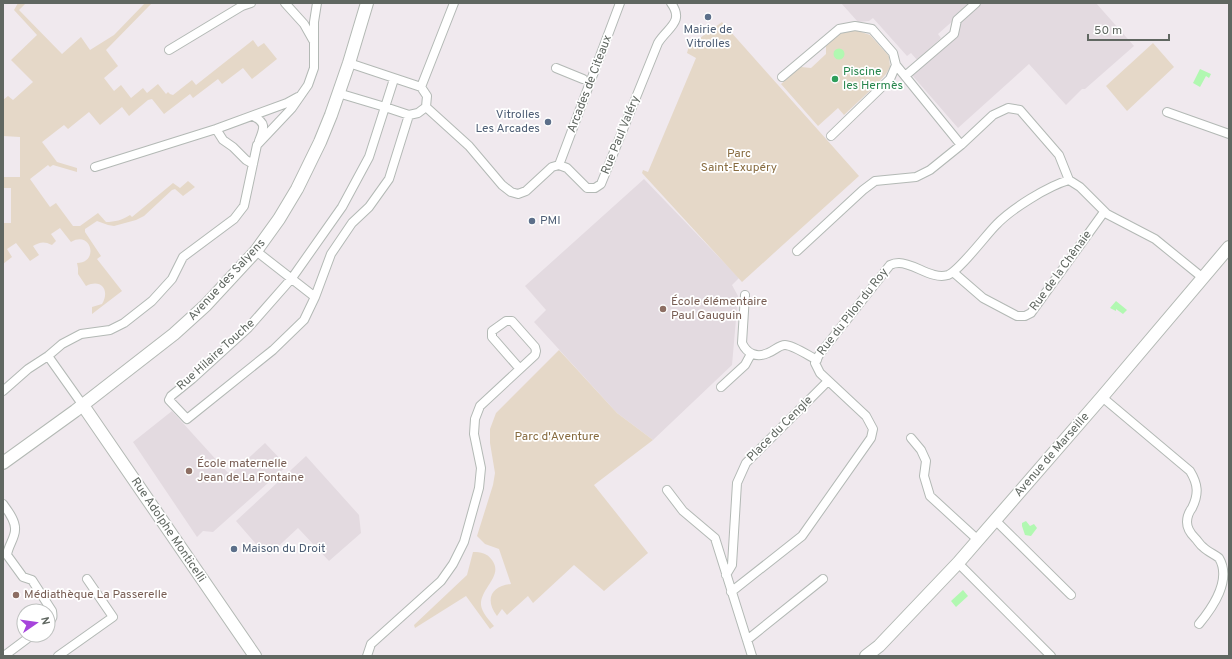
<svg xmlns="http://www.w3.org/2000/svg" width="1232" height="659" viewBox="0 0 1232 659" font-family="Overpass,sans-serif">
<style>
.education{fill:#e3dae0}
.green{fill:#e5d8c8}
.water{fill:#b1f8b1}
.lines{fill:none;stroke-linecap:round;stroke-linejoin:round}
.street-casing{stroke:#b3b9b5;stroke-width:10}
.secondary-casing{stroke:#b3b9b4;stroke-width:14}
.street{stroke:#fff;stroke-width:8}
.secondary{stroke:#fff;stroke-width:12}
.service-dot{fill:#5c6f8a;stroke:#fff;stroke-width:1.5}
.leisure-dot{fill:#2e9e5b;stroke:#fff;stroke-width:1.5}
.education-dot{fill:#8d6e63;stroke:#fff;stroke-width:1.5}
.labels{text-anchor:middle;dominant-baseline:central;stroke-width:3.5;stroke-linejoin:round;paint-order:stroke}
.service-label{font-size:12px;fill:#4e5e75;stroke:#fff;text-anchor:start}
.leisure-label{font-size:12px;fill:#27864d;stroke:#fff;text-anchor:start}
.street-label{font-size:12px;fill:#606761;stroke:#fff}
.park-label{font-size:12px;fill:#876b3f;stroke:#fff}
.education-label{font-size:12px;fill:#785e54;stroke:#fff;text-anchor:start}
</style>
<rect width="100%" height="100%" fill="#f0e9ee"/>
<path class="education" d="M841 3H973L938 34 941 38 917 60 911 53 907 56 873 18 869 21 858 22Z
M982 3H1096L1134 46 1085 89H1082L1066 105 1029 64 958 128 912 75 958 34 960 21Z
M644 179 739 278 732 285 738 296 732 365 653 440 617 413 534 322 546 310 525 286Z
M172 411 230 475 265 443 287 466 213 532 203 531 197 537 133 442Z
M306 456 359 515 361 533 329 561 298 528 269 555 265 551 263 552 236 521Z"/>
<path class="green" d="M18 3 25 4 19 10 62 54 81 37 90 50 114 35 145 3H152L106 50 118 66 104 78 114 91 121 85 131 98 143 88 147 93 158 84 166 94 168 92 170 94 173 95 192 80 196 85 253 40 258 47 264 43 277 59 252 79 243 68 222 84 218 79 193 98 190 94 164 114 152 99 148 100 129 116 122 107 100 125 89 112 68 129 64 125 42 142 57 162 77 168V172L53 165 50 167 48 165 30 179 50 207 56 203 73 226H80L98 213 106 222C115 222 122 220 130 215L132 217 173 183 180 188 188 181 195 187 183 196 175 189 172 190 144 216 136 220 114 226 108 225 97 221 85 229V232L101 256 97 259 122 291 92 314V307L102 304C110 291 102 278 86 286L78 274V268L77 263C99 263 92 230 71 242L60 228 51 234 56 241 52 245C44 241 40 242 33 246L39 255 30 261 16 243 7 249 12 257 3 264V223H11V188H3V177H20V137L3 136V100L8 96 13 100 33 82 11 60 37 35 14 10Z
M722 22 859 176 742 282 642 173 643 170 648 172 696 58 687 53 689 46Z
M855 30 870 35 889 56 890 67 886 74 876 85 844 115 838 108 818 126 781 84 801 67 811 68 826 54V46L839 34Z
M1153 43 1174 67 1127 111 1106 86Z
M559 350 617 413 653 440 594 485 648 553 604 591 574 565 533 603 528 596 507 615 502 609 497 616C484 599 492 586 511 584L499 549 485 544 477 536 493 485 495 473 490 443V429L496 413Z
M473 552C481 552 487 553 492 560 504 576 480 588 481 605 482 613 489 620 494 626L490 629 466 596 415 628 414 625 467 575Z"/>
<path class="water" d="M833.5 54a5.5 5.5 0 1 1 11 0a5.5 5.5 0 1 1-11 0Z
M1200 69 1211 74 1209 78 1206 76 1200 87 1193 83Z
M1116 301 1127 310 1123 314 1116 309V311L1110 308Z
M1026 521 1030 526 1034 524 1037 528 1031 536 1025 535 1022 526V523Z
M963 590 968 596 956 607 951 601Z"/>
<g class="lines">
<defs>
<path id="street" d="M285 3 304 24 313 40
M169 50 242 6 251 3
M556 68 583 79
M905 76 954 34 957 20 976 3
M782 77 839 29 855 26 872 29 893 53 896 65 961 145
M394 79 369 157 342 207 292 278 248 328 192 379 171 396 169 400 187 419 273 350 304 320 315 297 331 254 352 223 369 207 389 179 409 115
M421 87 454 3
M338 93 385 107 409 115 418 113 426 107 427 96 421 87 349 63
M426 107 469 146 502 185 511 192 518 194 526 191 552 167 559 165 567 168 587 188H595L601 184 658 43C667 28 685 22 671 3
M1167 112 1229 134
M253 116C267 123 264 128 259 141
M216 129 223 140 233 147 246 160 253 164
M831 136 890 79 896 65
M559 165 620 3
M95 167 216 129 287 103 298 97
M256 251 315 297
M797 251 863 190 875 181 916 177 930 170 961 145 993 115 1008 108 1020 110 1059 155 1069 180 1080 187 1107 214 1155 239 1203 278
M953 272 983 298 1017 316H1025L1031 313 1104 212
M745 295 742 343C747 354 757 358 768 353 774 351 779 345 785 345 793 345 809 356 817 360
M48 356 82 404
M721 387 745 365 751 354
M3 391 28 369 48 356 62 344 81 334 110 330 124 323 152 301 172 279 183 257 234 219 244 206 257 145 292 108 308 85 314 68V22L317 3
M1102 397 1190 471C1198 484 1199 494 1192 508 1189 512 1187 518 1187 522 1187 528 1191 534 1195 538 1198 541 1200 545 1203 547 1208 552 1214 554 1219 558 1232 580 1213 607 1199 624
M911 438 921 450 926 461 924 476 930 496 978 540
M667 490 683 511 715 538 752 656
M3 504C8 511 16 521 15 530 15 538 8 546 7 555L23 577 32 580 52 611C53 617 53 619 48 623
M995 520 1071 595
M958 563 1051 656
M726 575 732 565 737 483 746 463 828 381
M731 592 802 536 871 438 873 429 866 416 820 373 815 363 819 355 890 265C892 264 896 263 899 263 914 263 932 280 948 275 959 271 986 235 996 225 1011 209 1048 186 1069 180
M747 640 823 579
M4 656 32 635
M58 656 113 617 87 579
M367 656 371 644 441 581 453 564 464 542 479 488 481 468 474 434 475 419 480 406 535 355 536 351 535 347 512 321H506L492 331V337L520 369"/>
<path id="secondary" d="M82 404 255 656
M3 463 75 411 174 334 206 305 256 251 279 219 297 189 320 142 331 115 349 63 367 3
M866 656 879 646 958 563 1102 397 1229 247"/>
</defs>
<use href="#street" class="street-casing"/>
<use href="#secondary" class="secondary-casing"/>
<use href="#street" class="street"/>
<use href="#secondary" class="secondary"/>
</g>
<g class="service-dot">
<circle cx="708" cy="17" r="4"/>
<circle cx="548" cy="122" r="4"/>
<circle cx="532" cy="221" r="4"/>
<circle cx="234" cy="549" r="4"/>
</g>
<circle class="leisure-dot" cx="835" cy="79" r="4"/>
<g class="education-dot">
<circle cx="663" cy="309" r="4"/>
<circle cx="189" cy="471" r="4"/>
<circle cx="16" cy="595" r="4"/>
</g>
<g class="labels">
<g class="service-label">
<text x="708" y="30" text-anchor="middle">Mairie de<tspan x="708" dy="14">Vitrolles</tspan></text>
<text x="540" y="115" text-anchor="end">Vitrolles<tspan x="540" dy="14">Les Arcades</tspan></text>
<text x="540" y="221">PMI</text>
<text x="242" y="549">Maison du Droit</text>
</g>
<g class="leisure-label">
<text x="843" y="72">Piscine<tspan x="843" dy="14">les Hermès</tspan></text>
</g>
<g class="street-label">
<text transform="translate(590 84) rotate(-69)">Arcades de Citeaux</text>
<text transform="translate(621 135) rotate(-68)">Rue Paul Valéry</text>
<text transform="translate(1061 271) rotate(-54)">Rue de la Chênaie</text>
<text transform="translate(227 280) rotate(-47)">Avenue des Salyens</text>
<text transform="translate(853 312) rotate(-52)">Rue du Pilon du Roy</text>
<text transform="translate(216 355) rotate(-42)">Rue Hilaire Touche</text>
<text transform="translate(780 429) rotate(-45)">Place du Cengle</text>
<text transform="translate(1052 455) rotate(-49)">Avenue de Marseille</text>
<text transform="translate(168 530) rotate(56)">Rue Adolphe Monticelli</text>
</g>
<g class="park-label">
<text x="739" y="154">Parc<tspan x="739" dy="14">Saint-Exupéry</tspan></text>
<text x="557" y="437">Parc d'Aventure</text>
</g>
<g class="education-label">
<text x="671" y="302">École élémentaire<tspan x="671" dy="14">Paul Gauguin</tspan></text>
<text x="197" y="464">École maternelle<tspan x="197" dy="14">Jean de La Fontaine</tspan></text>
<text x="24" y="595">Médiathèque La Passerelle</text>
</g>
</g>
<rect width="1232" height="659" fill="none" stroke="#606761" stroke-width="8"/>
<g transform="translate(36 623) rotate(77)"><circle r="19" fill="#ffffff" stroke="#bfc2c0"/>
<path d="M0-3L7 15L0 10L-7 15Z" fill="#a644db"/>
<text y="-6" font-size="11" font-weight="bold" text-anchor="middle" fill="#606761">N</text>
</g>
<path d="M1088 34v6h81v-6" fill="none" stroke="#606761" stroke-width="2"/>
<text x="1094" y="34" font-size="12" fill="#606761" stroke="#ffffff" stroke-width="3" paint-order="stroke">50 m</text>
</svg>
